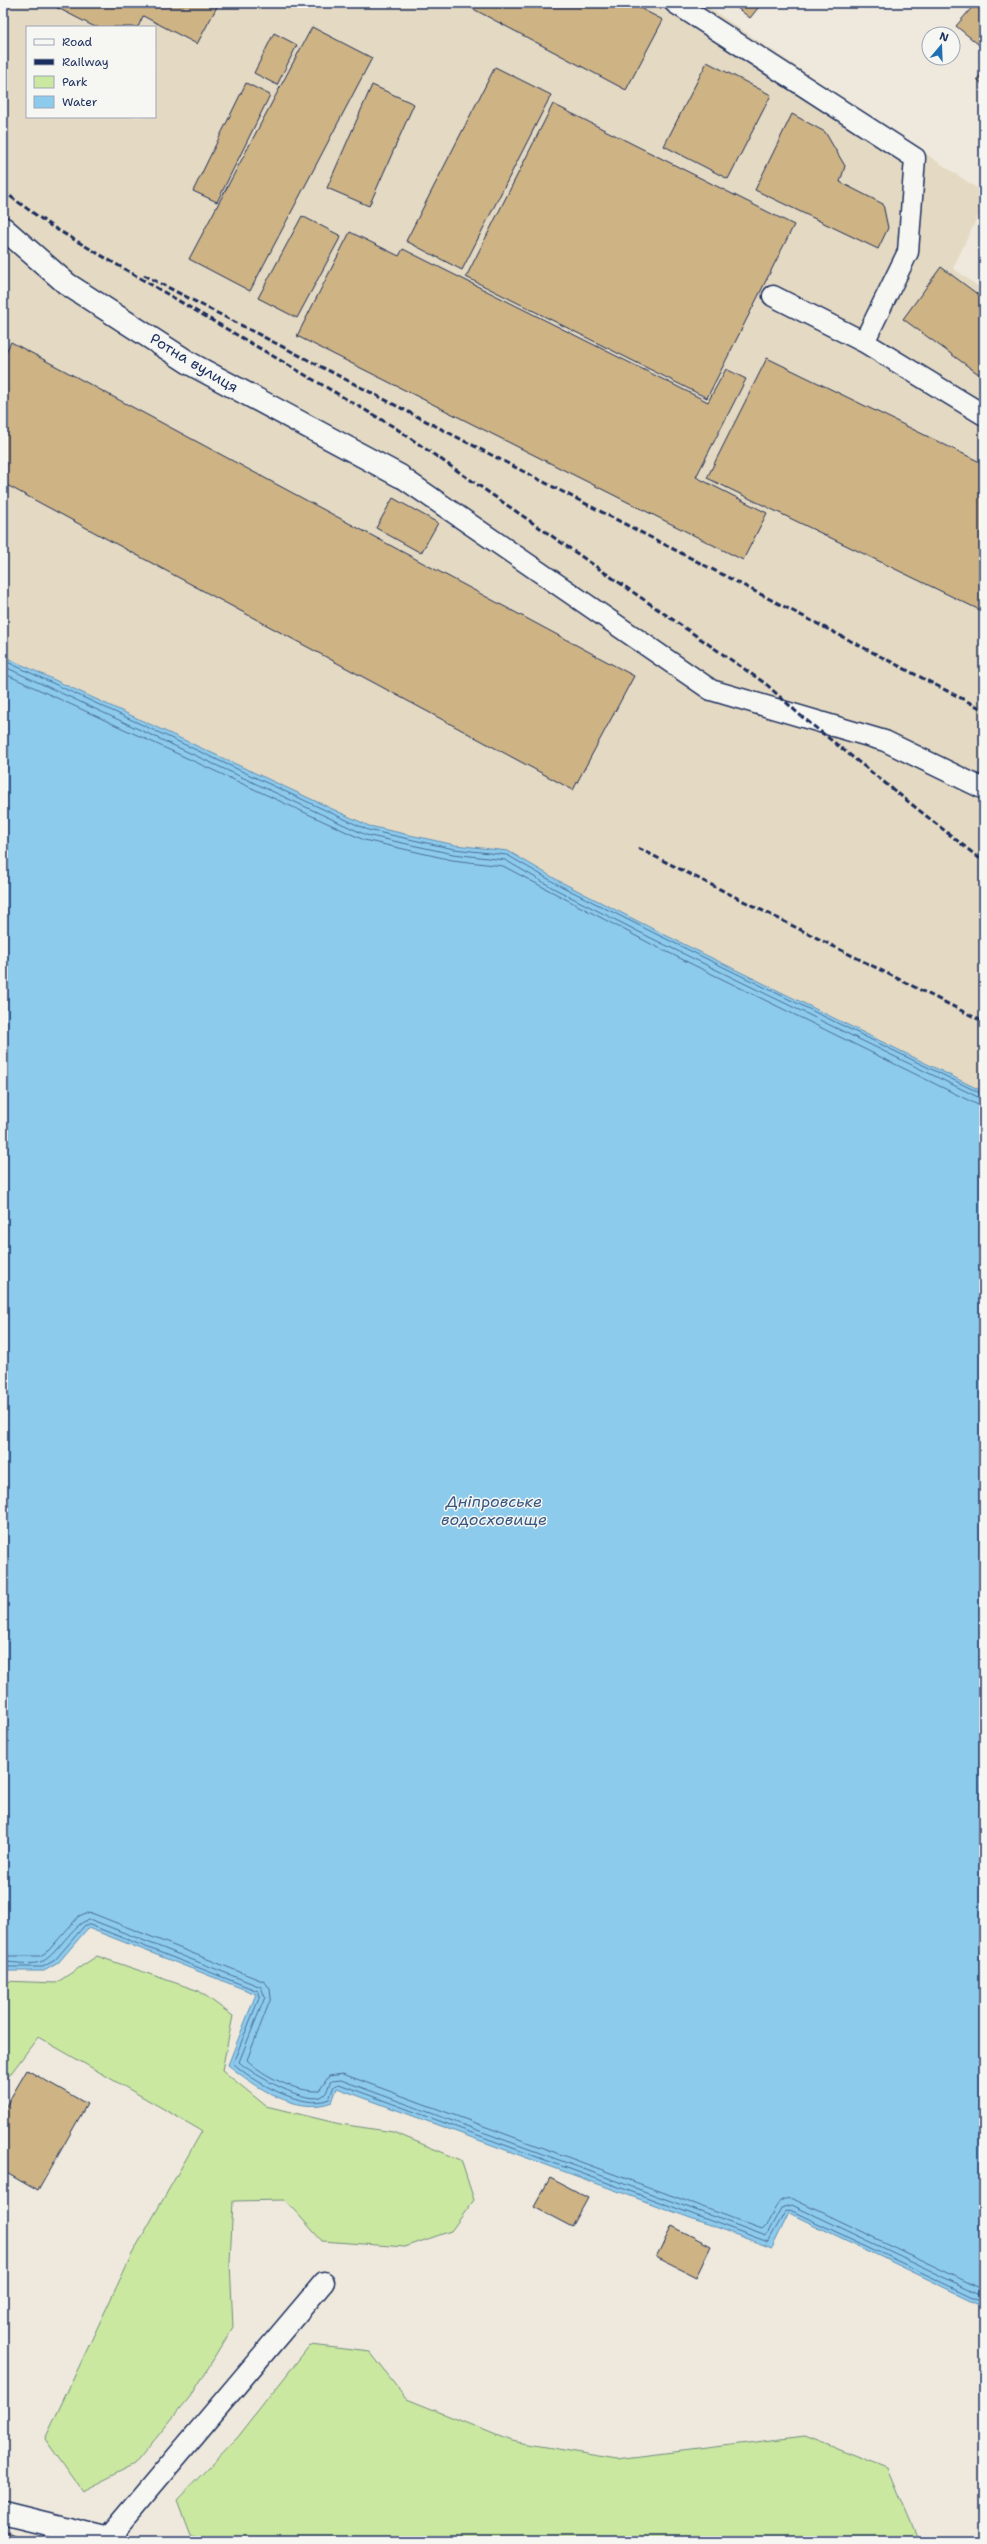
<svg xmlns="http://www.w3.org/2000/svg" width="987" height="2544" viewBox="0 0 987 2544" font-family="'Shantell Sans',sans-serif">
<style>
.built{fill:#e4d9c2;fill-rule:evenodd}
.green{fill:#cae8a0;stroke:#728c7f}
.water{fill:#8dcbed;stroke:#5f8db4}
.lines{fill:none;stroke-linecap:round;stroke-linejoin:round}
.shore{stroke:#496d97;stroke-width:1}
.building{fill:#ceb384;stroke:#1b2f5e}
.service-casing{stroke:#1b2f5e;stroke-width:23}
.minor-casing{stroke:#1b2f5e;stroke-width:25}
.service{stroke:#f6f6f2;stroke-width:20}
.minor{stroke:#f6f6f2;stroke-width:22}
.rail{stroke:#1b2f5e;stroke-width:3;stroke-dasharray:6 3;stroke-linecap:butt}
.labels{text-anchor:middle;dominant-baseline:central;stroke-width:3;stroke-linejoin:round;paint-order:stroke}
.street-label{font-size:15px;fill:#1b2f5e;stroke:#f6f6f2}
.water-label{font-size:16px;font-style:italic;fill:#385682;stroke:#f6f6f2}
</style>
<rect width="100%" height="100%" fill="#eee9dc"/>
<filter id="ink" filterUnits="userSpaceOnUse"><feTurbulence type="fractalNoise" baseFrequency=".025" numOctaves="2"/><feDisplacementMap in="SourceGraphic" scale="8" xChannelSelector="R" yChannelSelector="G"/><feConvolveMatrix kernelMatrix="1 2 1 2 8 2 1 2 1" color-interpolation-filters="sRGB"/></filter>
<g filter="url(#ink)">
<path class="built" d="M3 3H702L984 193V203L953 268 984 291V1092L657 931 559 881 508 851 455 845 369 826 3 656ZM27 27H155V117H27Z"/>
<path class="green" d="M97 1956 199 1991 233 2016 222 2070 266 2106 340 2124 393 2132 461 2160 474 2200 451 2231 405 2247 322 2241 285 2200 233 2201 230 2262 233 2327 193 2393 134 2465 82 2491 45 2439 132 2254 202 2131 38 2037 3 2084V1981L56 1983Z
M310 2345 370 2352 407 2399 511 2441 617 2459 805 2436 887 2468 917 2539 915 2541H223L190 2534 177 2500 238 2437Z"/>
<path class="water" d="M3 656 369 826 455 845 508 851 559 881 657 931 984 1092V2306L789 2213 772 2248 337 2088 332 2102C296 2116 255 2086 228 2065L256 1994 88 1928 58 1963 44 1971H3Z"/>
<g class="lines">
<path class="shore" d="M3 660 368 830 454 849 507 855 557 884 656 934 984 1095
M3 666 366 835 453 854 505 860 555 889 653 939 984 1100
M3 673 364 840 452 860 503 866 651 944 976 1104 984 1106
M3 1956H40L48 1951 79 1916 86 1913 94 1914 265 1982 270 1989 271 1998 247 2060C263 2076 296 2092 319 2091L329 2076 343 2074 762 2229C775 2220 771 2195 793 2199L984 2290
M3 1962C15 1962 33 1966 43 1961 58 1954 77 1917 92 1920L261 1987 265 1997 239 2062C251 2073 310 2108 324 2095 328 2092 328 2085 331 2081L341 2080 766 2236 781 2208 792 2205 984 2296
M3 1967H43L55 1960 85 1925H90L258 1991 260 1996 233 2063C252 2081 304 2111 329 2099L334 2086 339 2084 768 2242 785 2212 790 2210 984 2302"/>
</g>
<path class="building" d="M48 3H219L197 44 143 16 138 27H95Z
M462 3H630L663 20 626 90Z
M731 3H762L750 18Z
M973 3H984V49L956 26 974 5Z
M312 27 372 58 250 291 189 259Z
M274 33 297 45 277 85 254 73Z
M707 62 771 95 728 179 664 146Z
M495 67 551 95 462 270 406 241Z
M984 71V86L977 79Z
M246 83 270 95 217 202 193 191Z
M372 85 414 104 369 206 327 188Z
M553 104 794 225 707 398 466 277Z
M792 114 825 132 845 166 840 182 883 204 888 228 878 249 755 190Z
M302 216 341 236 297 318 258 298Z
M350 232 399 256 403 249 708 402 726 369 746 379 696 477 767 513 743 560 297 336Z
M941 267 984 299V378L903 319Z
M11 342 634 676 573 790 3 483V358Z
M767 358 984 464V612L707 478Z
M393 498 438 523 421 553 376 528Z
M27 2070 87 2104 38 2191 3 2171V2111Z
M550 2178 588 2198 572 2227 534 2207Z
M672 2226 711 2246 696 2277 656 2257Z
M3 2531 26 2541H3Z"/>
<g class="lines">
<defs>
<path id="service" d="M675 3 915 158 908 252 864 342
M773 296 864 342 984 415
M400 476 711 690 885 741 984 789
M107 2539 324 2282"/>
<path id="minor" d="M3 228 67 284 191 364 400 476
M3 2513 117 2541"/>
</defs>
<use href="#service" class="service-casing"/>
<use href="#minor" class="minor-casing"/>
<use href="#service" class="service"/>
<use href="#minor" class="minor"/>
<path class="rail" d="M3 191 51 226 394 427 766 684 801 716 984 862
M144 275 984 710
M638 848 984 1022"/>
</g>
</g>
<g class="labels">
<g class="street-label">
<text transform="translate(194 363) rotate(31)">Ротна вулиця</text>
</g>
<g class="water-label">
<text x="494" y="1501">Дніпровське<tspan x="494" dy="18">водосховище</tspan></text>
</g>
</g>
<rect width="987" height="2544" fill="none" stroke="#f6f6f2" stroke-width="16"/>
<rect x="8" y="8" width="971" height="2528" fill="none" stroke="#1b2f5e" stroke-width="1.5" filter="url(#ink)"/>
<rect x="26" y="26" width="130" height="92" fill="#f6f6f2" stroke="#9ea6b7"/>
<rect x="34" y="39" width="20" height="6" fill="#f6f6f2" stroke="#9ea6b7"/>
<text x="62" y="46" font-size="12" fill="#1b2f5e">Road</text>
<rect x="34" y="59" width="20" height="6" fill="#1b2f5e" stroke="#9ea6b7"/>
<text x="62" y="66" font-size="12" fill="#1b2f5e">Railway</text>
<rect x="34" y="76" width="20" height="12" fill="#cae8a0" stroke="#9ea6b7"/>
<text x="62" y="86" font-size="12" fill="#1b2f5e">Park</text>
<rect x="34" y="96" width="20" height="12" fill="#8dcbed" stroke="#9ea6b7"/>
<text x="62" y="106" font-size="12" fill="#1b2f5e">Water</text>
<g transform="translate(941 46) rotate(19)"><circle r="19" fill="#f6f6f2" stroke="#9ea6b7"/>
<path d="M0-3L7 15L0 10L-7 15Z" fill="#1f6fb2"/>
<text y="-6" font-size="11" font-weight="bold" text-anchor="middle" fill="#1b2f5e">N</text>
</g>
</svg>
